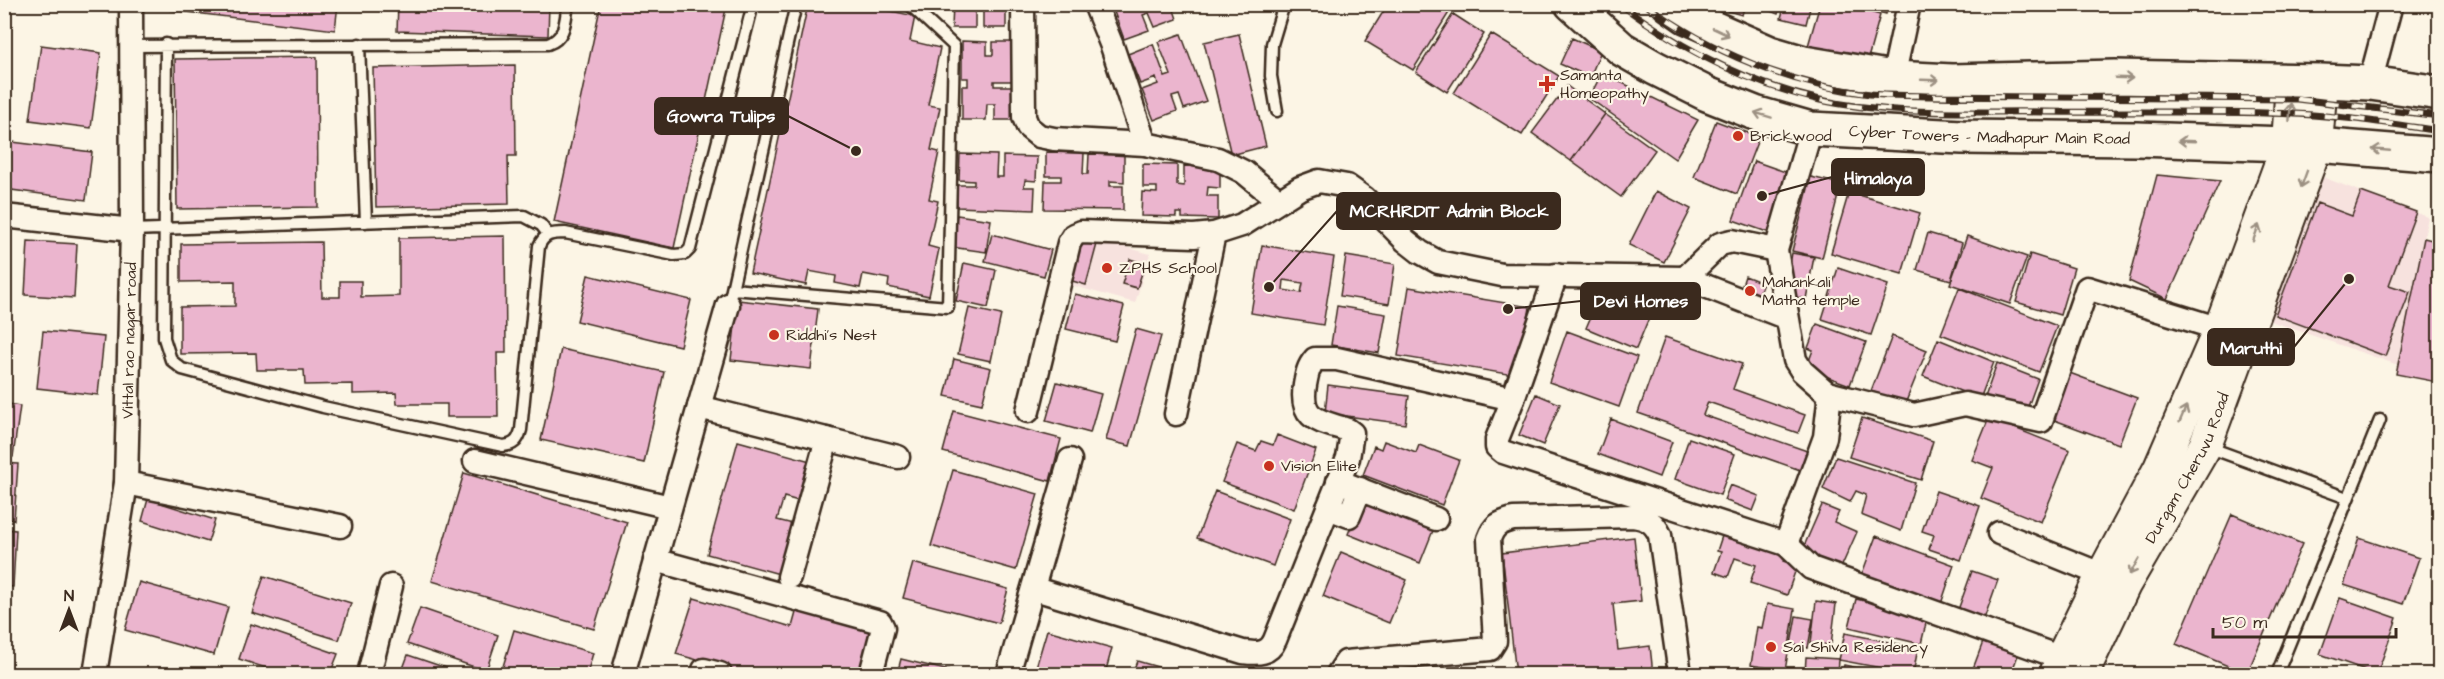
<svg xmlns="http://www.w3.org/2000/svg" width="2444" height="679" viewBox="0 0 2444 679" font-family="'Architects Daughter',sans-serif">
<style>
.built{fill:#f7e2de}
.building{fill:#ebb5ce;stroke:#3b2a1e;stroke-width:1.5;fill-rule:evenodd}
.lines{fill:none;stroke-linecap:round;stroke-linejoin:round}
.lane-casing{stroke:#3b2a1e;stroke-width:15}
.street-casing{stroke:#3b2a1e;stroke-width:27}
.secondary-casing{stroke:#3b2a1e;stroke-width:36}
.primary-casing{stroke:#3b2a1e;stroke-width:38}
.lane{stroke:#fcf5e5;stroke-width:10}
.street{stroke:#fcf5e5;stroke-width:22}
.secondary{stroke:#fcf5e5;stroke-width:32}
.primary{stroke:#fcf5e5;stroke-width:33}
.rail-casing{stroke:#3b2a1e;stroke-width:7}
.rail{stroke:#fcf5e5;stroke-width:4.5;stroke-dasharray:14;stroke-linecap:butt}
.oneway{stroke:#9c9082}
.poi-dot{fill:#c8321e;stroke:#fcf5e5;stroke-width:2}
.labels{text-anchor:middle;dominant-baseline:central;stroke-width:4.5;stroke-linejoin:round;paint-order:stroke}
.poi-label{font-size:16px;fill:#3b2a1e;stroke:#fcf5e5;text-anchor:start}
.street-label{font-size:16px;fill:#3b2a1e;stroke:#fcf5e5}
.leader{fill:none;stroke:#3b2a1e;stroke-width:2}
.callout-dot{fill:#3b2a1e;stroke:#fcf5e5;stroke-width:2}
.callout{fill:#3b2a1e;stroke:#3b2a1e;stroke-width:2}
.callout-label{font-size:18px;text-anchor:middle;font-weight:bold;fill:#fff}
</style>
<rect width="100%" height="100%" fill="#fcf5e5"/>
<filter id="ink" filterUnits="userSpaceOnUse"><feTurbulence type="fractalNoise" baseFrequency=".0167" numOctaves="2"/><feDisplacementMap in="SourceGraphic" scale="12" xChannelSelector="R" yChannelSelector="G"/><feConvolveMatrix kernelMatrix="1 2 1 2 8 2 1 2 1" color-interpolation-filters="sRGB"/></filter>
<g filter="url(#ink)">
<path class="built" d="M2317 175 2428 217 2398 365 2270 321Z
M1081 234 1150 254 1135 303 1067 284Z"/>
<path class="building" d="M172 4H338L335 30 171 10Z
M398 4 549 5 548 36 397 31Z
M601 4H727L674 248 554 222Z
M808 4H877L876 8 915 16 910 41 940 48 928 105 940 107 931 150 939 152 929 199 938 201 928 246 939 249 929 296 888 287 889 279 863 274 860 288 835 283 836 276 809 271 806 285 750 273Z
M953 4H1006V28H983V10H975V28H952Z
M1124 4H1172L1177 19 1155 27 1149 13 1143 15 1149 30 1124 39 1113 9Z
M1388 4H1440L1450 11 1413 70 1365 41Z
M1705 4H1745L1742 15Z
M1753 4H1781L1778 14Z
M1785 4H1811L1806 24 1781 18Z
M1820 4H1843L1880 15 1867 62 1808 46Z
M1850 4H1888L1886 14Z
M1987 4H2032L2031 11Z
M1453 14 1484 34 1447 92 1416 72Z
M1181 34 1206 101 1184 109 1179 95 1172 97 1177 111 1154 120 1142 90 1158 84 1156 78 1140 84 1128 54 1153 44 1165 77 1171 75 1158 42Z
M1239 34 1266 146 1231 155 1204 42Z
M1491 34 1559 76 1522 135 1454 93Z
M1572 38 1601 51 1590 77 1560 64Z
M962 41 987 42V55H993V42H1016V81H994V86H1015V120H995V104H987L986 120H962V86H968V78H962Z
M41 45 101 53 91 128 30 120Z
M317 57 318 207 177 209 175 59Z
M515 65 516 156H508L509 204 376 207 373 68Z
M1602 73 1698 120 1675 159 1589 98Z
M1567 86 1605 114 1571 161 1532 133Z
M1605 114 1655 150 1621 197 1571 161Z
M1716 121 1759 137 1737 194 1694 177Z
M4 141 92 152 86 200 4 189Z
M1046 152 1084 153 1083 174H1088L1089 154 1124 155V182L1110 181V186H1123V210L1044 209 1045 181H1061V176H1046Z
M960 154 997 155 996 177H1003V156L1037 157 1036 181 1025 180 1024 187H1035L1034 210 957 207V185H974V181L959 180Z
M1754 161 1791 174 1770 233 1733 220Z
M1143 164 1177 165V185L1184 186V166L1220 167V188L1208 187 1207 196H1218V219L1182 218V213H1176V217L1141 216 1142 192 1157 193V187H1143Z
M2157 175 2220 181 2167 299 2129 281Z
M1811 177 1841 184 1822 258 1792 251Z
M1656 191 1691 209 1664 262 1629 245Z
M1849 192 1920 213 1902 274 1831 253Z
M2361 192 2416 212 2389 285 2410 292 2385 356 2275 315 2317 203 2352 216Z
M957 215 991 220 986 252 951 247Z
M1928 233 1962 243 1951 280 1917 270Z
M992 234 1051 250 1044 276 985 261Z
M505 236 506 353H497L498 417H447V404H397L396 393 353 394V384L305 385 304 370H257L256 353 180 354V307L235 306V281L181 282V244L321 242 322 297H340V281H361V297L399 296V238Z
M1967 236 2027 257 2010 304 1950 284Z
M2424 238 2440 242V371L2437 382 2396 374Z
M1080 239 1097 244 1086 285 1069 280Z
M28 241 77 244 74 298 25 295Z
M1262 245 1334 257 1323 325 1251 313ZM1284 280 1303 283 1301 293 1283 290Z
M1792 253 1814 257 1806 299 1785 295Z
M2030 254 2074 268 2060 315 2016 302Z
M1346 256 1395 264 1389 304 1340 296Z
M1130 259 1145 264 1137 288 1122 284Z
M964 263 996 270 988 308 956 301Z
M1838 268 1888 285 1871 335 1822 319Z
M588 275 691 300 680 346 577 321Z
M1745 276 1763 283 1756 302 1739 295Z
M1409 287 1530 307 1519 376 1398 356Z
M1959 288 2057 326 2039 372 1941 334Z
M1601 293 1651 313 1636 349 1586 328Z
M1075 294 1124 306 1115 341 1066 329Z
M738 300 818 309 811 369 731 360Z
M1337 306 1386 314 1379 353 1331 345Z
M969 308 1001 315 991 361 958 354Z
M1817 324 1866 342 1850 385 1806 369 1813 350 1808 348Z
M1136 329 1161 336 1130 446 1106 440Z
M43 331 104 337 98 395 37 388Z
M1567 331 1637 357 1619 407 1549 382Z
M1892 336 1927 350 1905 404 1871 391Z
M1665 337 1742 364 1733 389 1805 415 1798 433 1708 402 1703 415 1810 452 1803 471 1638 413Z
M1938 339 1994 362 1980 399 1923 376Z
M561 349 664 372 644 463 541 440Z
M954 359 991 368 982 404 945 396Z
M1997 363 2038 379 2025 415 1984 400Z
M2067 372 2137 398 2119 444 2049 418Z
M1057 382 1101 394 1090 433 1046 421Z
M1328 385 1409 396 1405 424 1325 413Z
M1536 394 1560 404 1543 445 1519 435Z
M4 403 20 406 13 457 4 456Z
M954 411 1061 439 1050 481 943 452Z
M1862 418 1933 441 1921 480 1849 457Z
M1989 418 2070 450 2041 522 1981 498 1993 468 1972 460Z
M1611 419 1672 442 1659 477 1598 454Z
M1277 435 1316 450 1294 509 1222 482 1237 444 1256 451 1261 441 1273 445Z
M1689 438 1735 454 1720 495 1675 479Z
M738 441 814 462 802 502 784 497 777 520 797 525 783 575 707 554Z
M1384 441 1416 453 1419 445 1459 460 1442 505 1363 475 1374 446 1381 449Z
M1836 457 1915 483 1901 531 1861 515 1866 495 1856 491 1850 502 1823 489Z
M4 463 18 464 14 520 4 519Z
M953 470 1038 494 1016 570 931 546Z
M464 473 627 522 594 629 432 581Z
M1730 485 1759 496 1753 511 1724 500Z
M1215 491 1290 519 1273 566 1197 538Z
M1936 491 1980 506 1961 560 1929 549 1934 535 1922 531Z
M1364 494 1436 523 1420 563 1348 534Z
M148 499 215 520 208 542 142 521Z
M1822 505 1839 512 1834 522 1857 532 1840 570 1801 553Z
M2232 514 2302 544 2247 674 2176 644Z
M1725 527 1787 548 1783 561 1797 566 1787 595 1750 583 1756 565 1735 558 1728 577 1714 572 1721 552 1717 551Z
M4 529 16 530 13 587 4 586Z
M1876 536 1954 565 1939 610 1859 582Z
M1634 537 1641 601 1613 604 1618 650 1650 646 1653 674H1516L1502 553Z
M2359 538 2419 558 2403 604 2344 585Z
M1341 552 1407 580 1389 623 1323 596Z
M913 563 1008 589 999 623 903 598Z
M1972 571 1998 580 1984 619 1958 610Z
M264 576 351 603 339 640 252 613Z
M139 582 228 607 214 655 125 630Z
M4 592H8L4 632Z
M694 598 792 627 797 609 872 632 861 674H747L676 654Z
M2340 598 2397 618 2377 674 2320 654Z
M1856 599 1928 615 1921 644 1849 627Z
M1816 601 1836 604 1831 645 1811 643Z
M1767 604 1795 609 1785 671 1751 665 1757 627 1762 628Z
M420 608 498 635 486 671 407 644Z
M1796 616 1813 619 1808 648 1791 644Z
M251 624 338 654 330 674H284L239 659Z
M514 630 593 653 587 674 501 673Z
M1047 630 1112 648 1105 674H1034Z
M1845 633 1918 648 1913 674 1839 660Z
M1986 634 2021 647 2011 674H1971Z
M408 655 464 674H401Z
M1806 657 1839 659 1838 674H1805Z
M901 659 962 674H897Z
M1137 661 1182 674H1132Z
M1844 665 1881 673V674H1842Z
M1484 668 1485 674H1383Z"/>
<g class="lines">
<defs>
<path id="lane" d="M166 44 164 338 171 360 182 369 323 407 503 446C514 445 518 441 521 430L539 246C544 234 552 233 565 233L674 255 685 254 690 249 753 4
M359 44 366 222
M131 46 548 44C566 38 565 20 568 4
M1277 111 1271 76 1272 44 1284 4
M132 230 524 216 541 225 548 234
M733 289 948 307 954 46 909 4
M731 294 796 4
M2208 447 2347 498
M2277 674 2380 420"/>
<g id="street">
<path d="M1023 4 1024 117 1028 127 1039 136 1054 139 1145 144 1218 159 1244 172 1278 200"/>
<path d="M1095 4 1112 46 1145 144"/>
<path d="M1893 78 1909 4"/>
<path d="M2370 83 2391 4"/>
<path d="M4 216 132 230"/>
<path d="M1556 275 1513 399 1497 439V447L1503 452 1786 544 1811 568 2062 658"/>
<path d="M1685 278 1787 318"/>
<path d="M1827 393 1914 415 1965 404 2041 421 2087 288 2220 329"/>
<path d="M699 407 898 457"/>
<path d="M1028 411 1069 243 1074 235 1081 232 1194 236 1214 234 1242 225 1300 188 1319 181 1347 186 1364 198 1406 241 1420 252 1438 262 1502 275 1685 278 1720 244 1732 241 1776 250"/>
<path d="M1176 414 1214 234"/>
<path d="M475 461 670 507"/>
<path d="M1338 481 1436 519"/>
<path d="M126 483 340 526"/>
<path d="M1328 508 1349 516 1360 489"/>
<path d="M1999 533 2103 575"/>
<path d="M1786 544 1825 437 1829 402 1827 393 1802 371 1795 360 1776 250 1811 129"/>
<path d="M655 560 880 622 883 628 871 674"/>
<path d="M789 577 827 439"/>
<path d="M1035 589 1243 652C1258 654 1269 654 1275 640L1348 458 1352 433 1348 430C1321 421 1299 421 1305 385 1307 374 1308 367 1315 359H1337L1513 399"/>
<path d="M704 670 720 674"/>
<path id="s1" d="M95 674 126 483 132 230 131 4"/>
<path d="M369 674 391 586"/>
<path d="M623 674 728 305"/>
<path d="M1008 674 1070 460"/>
<path d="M1338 674 1346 662 1490 649 1495 641 1489 539C1494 525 1499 523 1513 519L1633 516C1647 518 1654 522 1660 535L1680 674"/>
</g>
<g id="secondary">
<path d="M2056 674 2062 658 2099 582 2160 468 2220 329 2288 144 2292 81"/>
<path id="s2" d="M2082 674 2124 585 2205 446 2316 145 2321 81"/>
</g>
<g id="primary">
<path id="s3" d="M1572 4 1622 49 1655 68 1707 94 1755 113 1811 129 1962 137 2137 139 2316 145 2440 155"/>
<path d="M1669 4 1686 16 1770 53 1804 63 1893 78 1952 81 2115 77 2321 81 2370 83 2440 93"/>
</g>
</defs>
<use href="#lane" class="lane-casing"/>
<use href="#street" class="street-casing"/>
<use href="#secondary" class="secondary-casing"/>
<use href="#primary" class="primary-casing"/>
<use href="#lane" class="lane"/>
<use href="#street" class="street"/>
<use href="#secondary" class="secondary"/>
<use href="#primary" class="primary"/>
<defs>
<path id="rail" d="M1620 4C1681 49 1746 83 1820 100 1893 116 1971 111 2046 112 2129 113 2212 110 2295 114 2344 116 2392 124 2440 131
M1645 4C1710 52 1790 85 1870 94 1890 96 1910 95 1930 96L2297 99 2440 116"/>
</defs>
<use href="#rail" class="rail-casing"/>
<use href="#rail" class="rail"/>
</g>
<defs><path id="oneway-shaft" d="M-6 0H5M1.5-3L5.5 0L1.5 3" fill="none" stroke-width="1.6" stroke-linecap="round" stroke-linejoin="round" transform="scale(1.5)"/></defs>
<g class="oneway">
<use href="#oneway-shaft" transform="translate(1721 32) rotate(25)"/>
<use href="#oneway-shaft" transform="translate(2124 78) rotate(2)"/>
<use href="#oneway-shaft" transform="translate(1930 80) rotate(2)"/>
<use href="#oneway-shaft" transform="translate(2290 112) rotate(-86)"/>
<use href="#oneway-shaft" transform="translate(1763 115) rotate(-163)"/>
<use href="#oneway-shaft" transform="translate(2187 141) rotate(-178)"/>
<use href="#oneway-shaft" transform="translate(2381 150) rotate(-175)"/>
<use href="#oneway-shaft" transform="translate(2304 179) rotate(110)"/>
<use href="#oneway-shaft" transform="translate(2256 233) rotate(-70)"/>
<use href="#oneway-shaft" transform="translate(2183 414) rotate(-67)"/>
<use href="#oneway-shaft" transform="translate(2134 567) rotate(120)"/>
</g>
</g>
<g class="poi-dot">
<path d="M1544 75h6v6h6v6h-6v6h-6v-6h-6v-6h6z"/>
<circle cx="1738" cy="136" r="6"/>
<circle cx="1107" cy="268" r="6"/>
<circle cx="1750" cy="291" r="6"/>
<circle cx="774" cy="335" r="6"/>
<circle cx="1269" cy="466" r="6"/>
<circle cx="1771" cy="647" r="6"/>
</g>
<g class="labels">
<g class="poi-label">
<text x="1560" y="75">Samanta<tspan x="1560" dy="18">Homeopathy</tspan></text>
<text x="1750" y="136">Brickwood</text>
<text x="1119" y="268">ZPHS School</text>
<text x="1762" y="282">Mahankali<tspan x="1762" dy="18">Matha temple</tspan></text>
<text x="786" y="335">Riddhi's Nest</text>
<text x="1281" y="466">Vision Elite</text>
<text x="1783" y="647">Sai Shiva Residency</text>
</g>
<g class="street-label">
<text stroke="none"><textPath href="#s3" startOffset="452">Cyber Towers - Madhapur Main Road</textPath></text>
<text stroke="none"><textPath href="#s1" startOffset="336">Vittal rao nagar road</textPath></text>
<text stroke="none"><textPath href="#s2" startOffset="232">Durgam Cheruvu Road</textPath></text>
</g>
</g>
<path class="leader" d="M856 151L788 116M1762 196L1832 177M1269 287L1337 211M1508 309L1581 301M2349 279L2294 347"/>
<g class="callout-dot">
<circle cx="856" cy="151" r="6"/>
<circle cx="1762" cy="196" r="6"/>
<circle cx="1269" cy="287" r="6"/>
<circle cx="1508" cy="309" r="6"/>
<circle cx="2349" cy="279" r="6"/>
</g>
<g class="callout">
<rect x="655" y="98" width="133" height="36" rx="6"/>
<rect x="1832" y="159" width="92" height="36" rx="6"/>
<rect x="1337" y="193" width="223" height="36" rx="6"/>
<rect x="1581" y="283" width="119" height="36" rx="6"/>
<rect x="2208" y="329" width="86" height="36" rx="6"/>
</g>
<g class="callout-label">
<text x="721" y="122">Gowra Tulips</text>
<text x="1878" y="184">Himalaya</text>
<text x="1449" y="217">MCRHRDIT Admin Block</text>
<text x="1641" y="307">Devi Homes</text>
<text x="2251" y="354">Maruthi</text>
</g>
<rect width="2444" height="679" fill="none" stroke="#fcf5e5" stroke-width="24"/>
<rect x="12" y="12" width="2420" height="655" fill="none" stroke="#3b2a1e" stroke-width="2" filter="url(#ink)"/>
<g transform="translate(69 610)" stroke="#fcf5e5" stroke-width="4.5" paint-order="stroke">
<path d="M0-4.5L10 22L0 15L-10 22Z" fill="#3b2a1e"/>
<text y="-9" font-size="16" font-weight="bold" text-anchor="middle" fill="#3b2a1e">N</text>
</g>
<path d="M2213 628v9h183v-9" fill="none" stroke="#3b2a1e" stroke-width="3"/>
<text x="2222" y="628" font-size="18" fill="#3b2a1e" stroke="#fcf5e5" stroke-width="4.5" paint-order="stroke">50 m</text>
</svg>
